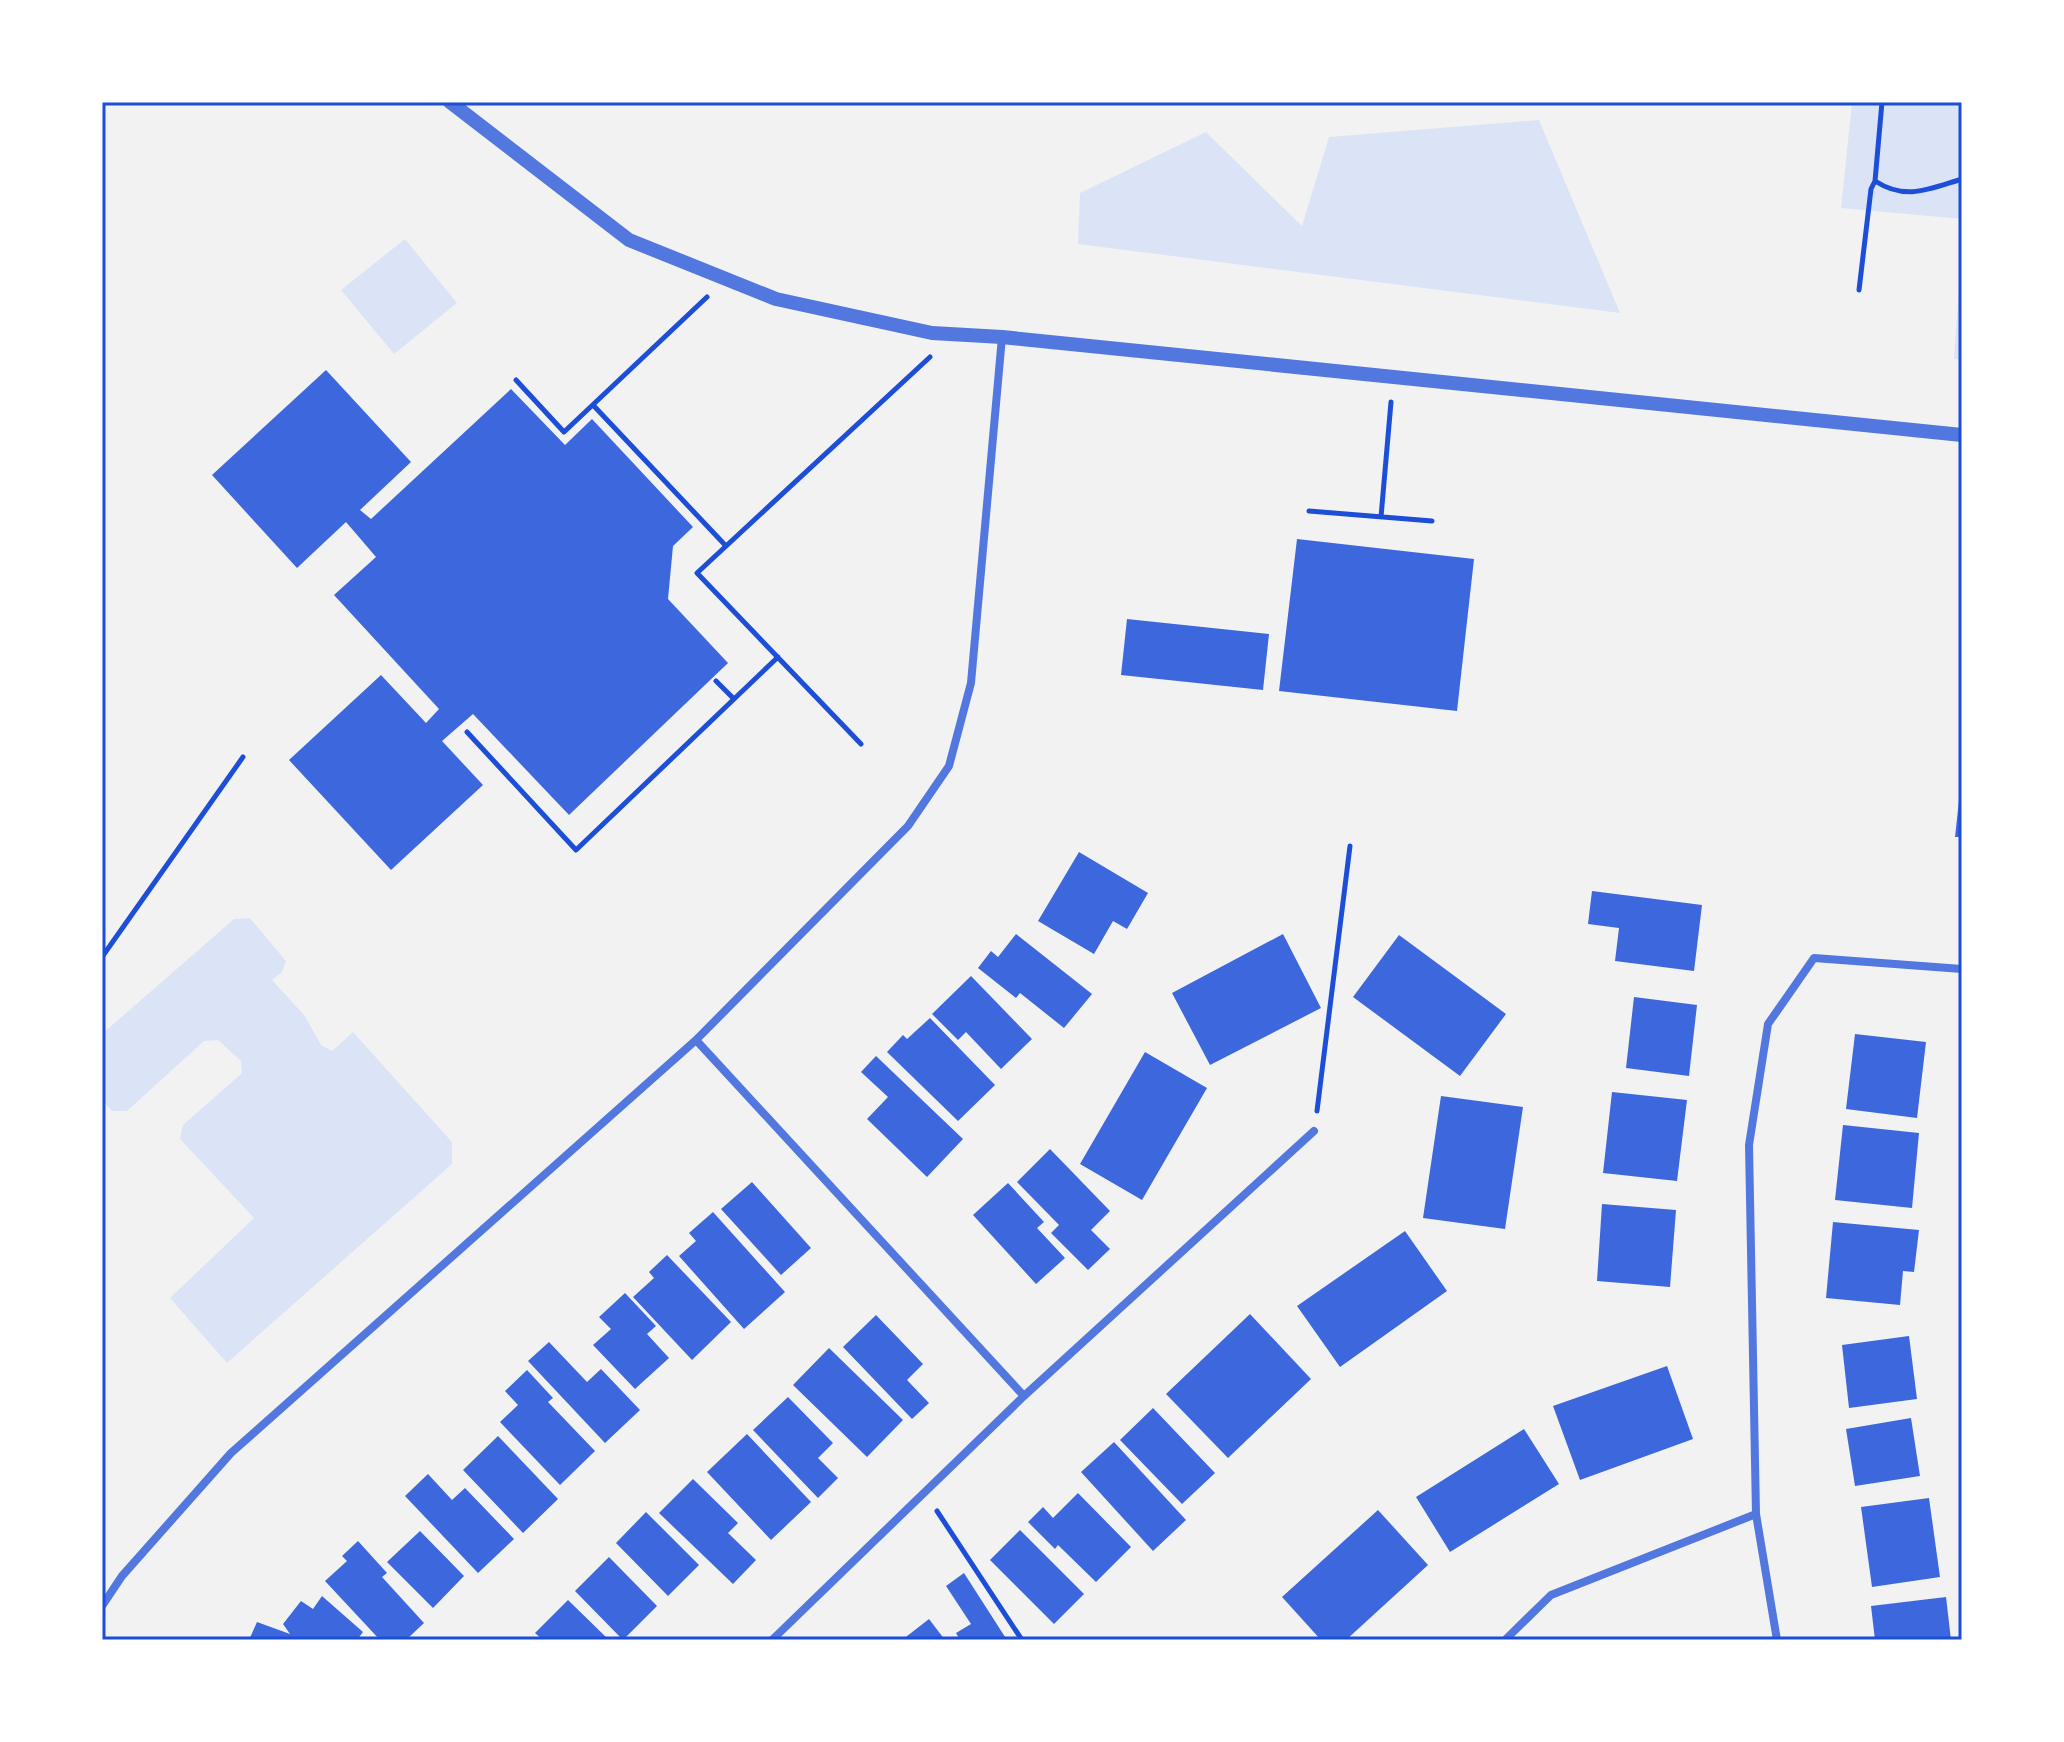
<svg xmlns="http://www.w3.org/2000/svg" width="2064" height="1742" viewBox="0 0 2064 1742" font-family="Signika,sans-serif">
<style>
.green{fill:#dbe4f7}
.building{fill:#3d67dc}
.lines{fill:none;stroke-linecap:round;stroke-linejoin:round}
.path{stroke:#1d4ed8;stroke-width:5}
.minor{stroke:#5277de;stroke-width:8}
.tertiary{stroke:#5277de;stroke-width:14}
.neatline{fill:none;stroke:#1d4ed8;stroke-width:3}
</style>
<rect width="100%" height="100%" fill="#f2f2f2"/>
<path class="green" d="M1852 102H1962V219L1841 208Z
M1539 120 1620 313 1078 244 1080 193 1206 132 1302 226 1329 137Z
M405 239 457 303 394 354 341 290Z
M1962 244V360L1954 359Z
M250 918 286 961 282 972 272 980 305 1016 321 1045 332 1051 353 1032 452 1142V1164L227 1363 170 1298 254 1218 180 1139 183 1125 242 1073 241 1061 218 1040 204 1041 127 1111H112L102 1100V1034L234 919Z"/>
<path class="building" d="M326 370 411 462 360 510 371 519 511 389 565 445 592 419 693 527 673 546 668 599 728 663 569 815 473 714 442 741 483 785 391 870 289 760 381 675 426 723 439 709 334 595 376 557 346 522 297 568 212 475Z
M1297 539 1474 559 1457 711 1279 691Z
M1127 619 1269 634 1263 690 1121 675Z
M1960 791H1962V837H1955Z
M1079 852 1148 893 1127 929 1113 921 1094 954 1038 921Z
M1592 891 1702 905 1694 971 1615 961 1619 928 1588 924Z
M1016 934 1092 994 1064 1028 1020 993 1016 998 978 968 991 951 998 957Z
M1283 934 1321 1008 1210 1065 1172 993Z
M1399 935 1506 1014 1460 1076 1353 997Z
M971 976 1032 1039 1001 1069 966 1032 958 1040 932 1014Z
M1634 997 1697 1005 1689 1076 1626 1068Z
M930 1018 995 1085 958 1121 887 1052 903 1035 907 1039Z
M1855 1034 1926 1042 1917 1118 1846 1109Z
M1145 1052 1207 1088 1142 1200 1080 1164Z
M876 1056 963 1139 927 1177 867 1119 888 1097 861 1072Z
M1612 1092 1687 1100 1677 1181 1603 1173Z
M1441 1096 1523 1107 1505 1229 1423 1218Z
M1843 1125 1919 1133 1912 1208 1835 1200Z
M1050 1149 1110 1211 1091 1230 1110 1249 1088 1270 1051 1233 1059 1225 1017 1182Z
M752 1182 811 1248 781 1275 721 1209Z
M1008 1183 1044 1222 1037 1228 1065 1258 1036 1284 973 1215Z
M1602 1204 1676 1210 1670 1287 1597 1281Z
M713 1212 785 1292 744 1329 679 1256 696 1241 689 1233Z
M1833 1222 1919 1230 1914 1272 1903 1271 1900 1305 1826 1298Z
M1405 1231 1447 1291 1340 1367 1297 1306Z
M667 1255 731 1322 692 1360 633 1297 654 1278 649 1272Z
M625 1293 656 1326 647 1334 669 1358 635 1389 593 1345 611 1329 599 1317Z
M1250 1314 1311 1379 1228 1458 1166 1394Z
M876 1315 923 1364 907 1380 929 1403 912 1419 843 1347Z
M1909 1336 1917 1399 1849 1408 1842 1345Z
M549 1342 587 1382 601 1369 640 1410 605 1443 528 1361Z
M829 1348 903 1420 867 1457 793 1385Z
M1667 1366 1693 1439 1580 1480 1553 1406Z
M527 1370 553 1398 548 1402 595 1451 560 1485 500 1422 518 1405 505 1391Z
M788 1397 833 1443 818 1458 838 1478 818 1498 753 1430Z
M1153 1408 1215 1473 1182 1504 1120 1440Z
M1911 1418 1920 1476 1855 1486 1846 1429Z
M1524 1429 1559 1484 1450 1552 1416 1497Z
M747 1434 811 1502 771 1540 707 1472Z
M498 1436 558 1499 523 1533 463 1470Z
M1114 1442 1186 1520 1153 1551 1081 1472Z
M428 1474 452 1500 465 1488 514 1539 478 1573 405 1496Z
M693 1479 738 1523 728 1533 756 1560 733 1584 659 1513Z
M1078 1493 1131 1547 1096 1582 1058 1545 1055 1549 1028 1522 1043 1507 1053 1518Z
M1929 1498 1940 1577 1872 1587 1861 1507Z
M1378 1510 1428 1565 1346 1640H1321L1282 1597Z
M646 1512 699 1565 668 1596 616 1543Z
M1020 1530 1084 1594 1054 1624 990 1560Z
M420 1531 464 1576 433 1608 387 1562Z
M358 1541 387 1573 382 1577 424 1623 406 1640H380L325 1581 347 1561 342 1556Z
M609 1557 657 1606 623 1640 575 1591Z
M964 1573 1007 1640H960L956 1633 971 1624 946 1586Z
M322 1596 363 1632 357 1640H249L257 1622 290 1634 283 1624 301 1601 313 1609Z
M1946 1597 1951 1640H1875L1871 1606Z
M568 1600 609 1640H543L535 1633Z
M929 1619 945 1640H902Z"/>
<g class="lines">
<path class="path" d="M1882 102 1875 181C1906 201 1929 189 1962 179
M1859 290 1871 189 1875 181
M516 380 564 432 707 297
M593 405 726 546
M1309 511 1432 521
M1381 517 1391 402
M716 681 734 699
M467 732 576 850 778 657
M861 744 697 573 930 357
M102 957 243 757
M1317 1111 1350 846
M937 1511 1022 1640"/>
<path class="minor" d="M696 1040 1024 1396
M102 1606 122 1576 231 1453 696 1040 908 826 949 766 971 683 1002 337
M772 1640 1024 1396 1314 1131
M1505 1640 1551 1595 1756 1514
M1777 1640 1756 1514 1749 1145 1768 1024 1814 958 1962 969"/>
<path class="tertiary" d="M450 102 629 240 776 299 932 333 1002 337 1962 435"/>
</g>
<rect width="2064" height="1742" fill="none" stroke="#ffffff" stroke-width="208"/>
<rect x="104" y="104" width="1856" height="1534" class="neatline"/>
</svg>
